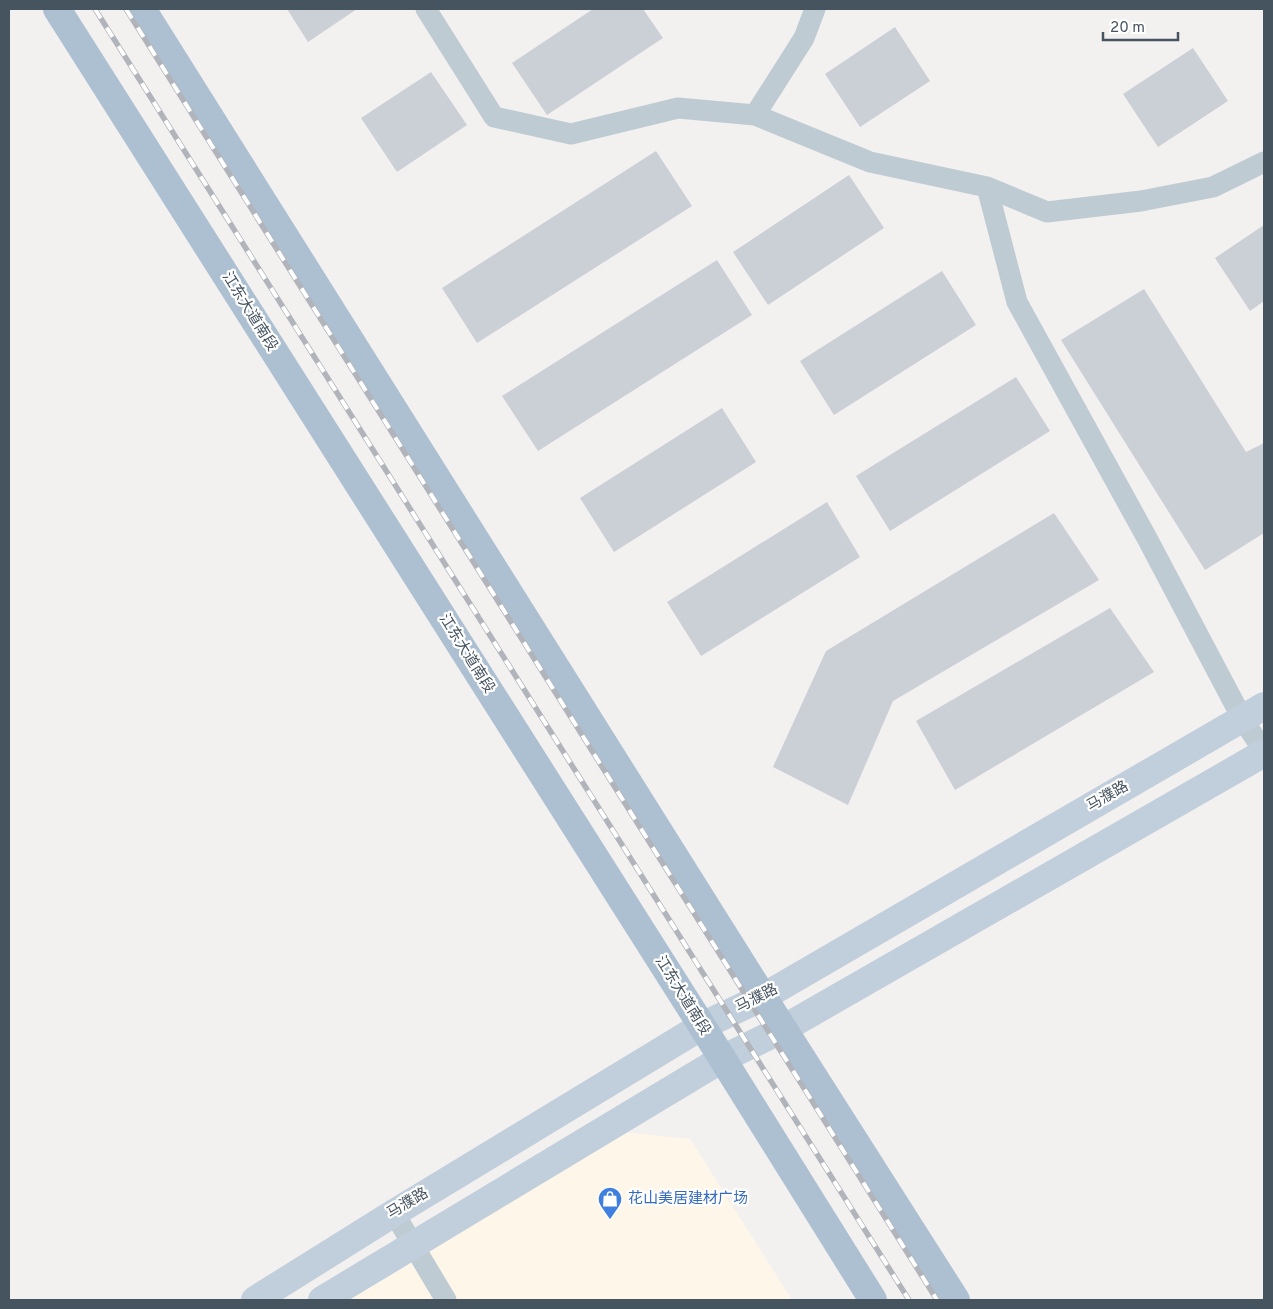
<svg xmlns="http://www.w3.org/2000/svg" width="1273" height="1309" viewBox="0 0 1273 1309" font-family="Overpass,'Noto Sans SC',sans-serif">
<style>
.commercial{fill:#fef7e9}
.building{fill:#cbcfd6}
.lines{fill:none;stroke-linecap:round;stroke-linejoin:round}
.street{stroke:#bfcbd3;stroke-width:21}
.secondary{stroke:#c1cedb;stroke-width:28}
.primary{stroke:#adc0d2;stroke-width:28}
.rail-casing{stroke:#b1b5bb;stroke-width:5.5}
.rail{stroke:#fff;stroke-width:4;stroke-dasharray:11;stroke-linecap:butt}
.labels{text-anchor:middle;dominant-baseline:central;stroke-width:4.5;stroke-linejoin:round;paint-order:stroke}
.street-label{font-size:15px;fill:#465460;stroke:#fff}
.shop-label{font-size:15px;fill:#366cbe;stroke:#fff;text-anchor:start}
</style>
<rect width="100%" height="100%" fill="#f3f0f0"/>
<path class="commercial" d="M623 1132 690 1139 792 1300H346Z"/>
<path class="building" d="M287 9H357L308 42Z
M593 9H643L663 38 547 115 512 63Z
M895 27 930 81 860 127 825 74Z
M1193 48 1228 101 1158 147 1123 94Z
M431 72 467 125 397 172 361 118Z
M656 151 692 206 477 343 442 288Z
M849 175 884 228 768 305 733 252Z
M1264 225V301L1250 311 1215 258Z
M717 260 752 315 538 451 502 396Z
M942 271 976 325 834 415 800 361Z
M1144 289 1246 452 1264 443V533L1205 570 1061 340Z
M1016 377 1050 431 890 531 856 476Z
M722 408 756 462 614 552 580 498Z
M827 502 860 557 701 656 667 602Z
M1054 513 1099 580 893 701 848 805 773 767 826 651Z
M1110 608 1154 672 955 790 916 721Z"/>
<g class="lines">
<path class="street" d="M426 9 494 117 571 134 678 108 755 115
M815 9 804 38 755 115 870 162 987 187 1047 212 1141 201 1213 187 1264 162
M987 187 1017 302 1148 540 1243 720 1264 751
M394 1213 446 1300"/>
<path class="secondary" d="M255 1300 394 1213 702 1026 763 997 1264 706
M322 1300 722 1059 783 1029 1264 753"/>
<path class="primary" d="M57 9 702 1026 873 1300
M142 9 763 997 956 1300"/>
<defs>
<path id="rail" d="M95 9 909 1300
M126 9 937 1300"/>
</defs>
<use href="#rail" class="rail-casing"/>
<use href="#rail" class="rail"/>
</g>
<defs>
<symbol id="shop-pin" viewBox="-11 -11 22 30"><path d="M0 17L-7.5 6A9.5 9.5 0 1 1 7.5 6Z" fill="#3f7fe0" stroke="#fff"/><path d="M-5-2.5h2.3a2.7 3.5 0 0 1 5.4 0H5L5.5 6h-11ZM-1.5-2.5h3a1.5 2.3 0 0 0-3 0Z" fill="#fff"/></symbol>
</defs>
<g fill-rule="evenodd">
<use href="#shop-pin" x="596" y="1185" width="28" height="38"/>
</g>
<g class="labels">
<g class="street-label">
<text transform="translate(249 312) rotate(58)">江东大道南段</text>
<text transform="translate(466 654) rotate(58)">江东大道南段</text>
<text transform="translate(1108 797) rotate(-30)">马濮路</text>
<text transform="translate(682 996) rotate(58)">江东大道南段</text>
<text transform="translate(757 999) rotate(-27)">马濮路</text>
<text transform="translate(408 1204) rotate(-31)">马濮路</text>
</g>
<g class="shop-label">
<text x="628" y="1199">花山美居建材广场</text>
</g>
</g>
<rect width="1273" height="1309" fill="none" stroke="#465460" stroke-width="20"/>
<path d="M1103 32v8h75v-8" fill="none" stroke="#465460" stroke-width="2.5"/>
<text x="1110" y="32" font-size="15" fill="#465460" stroke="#ffffff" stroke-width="4" paint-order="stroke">20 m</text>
</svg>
